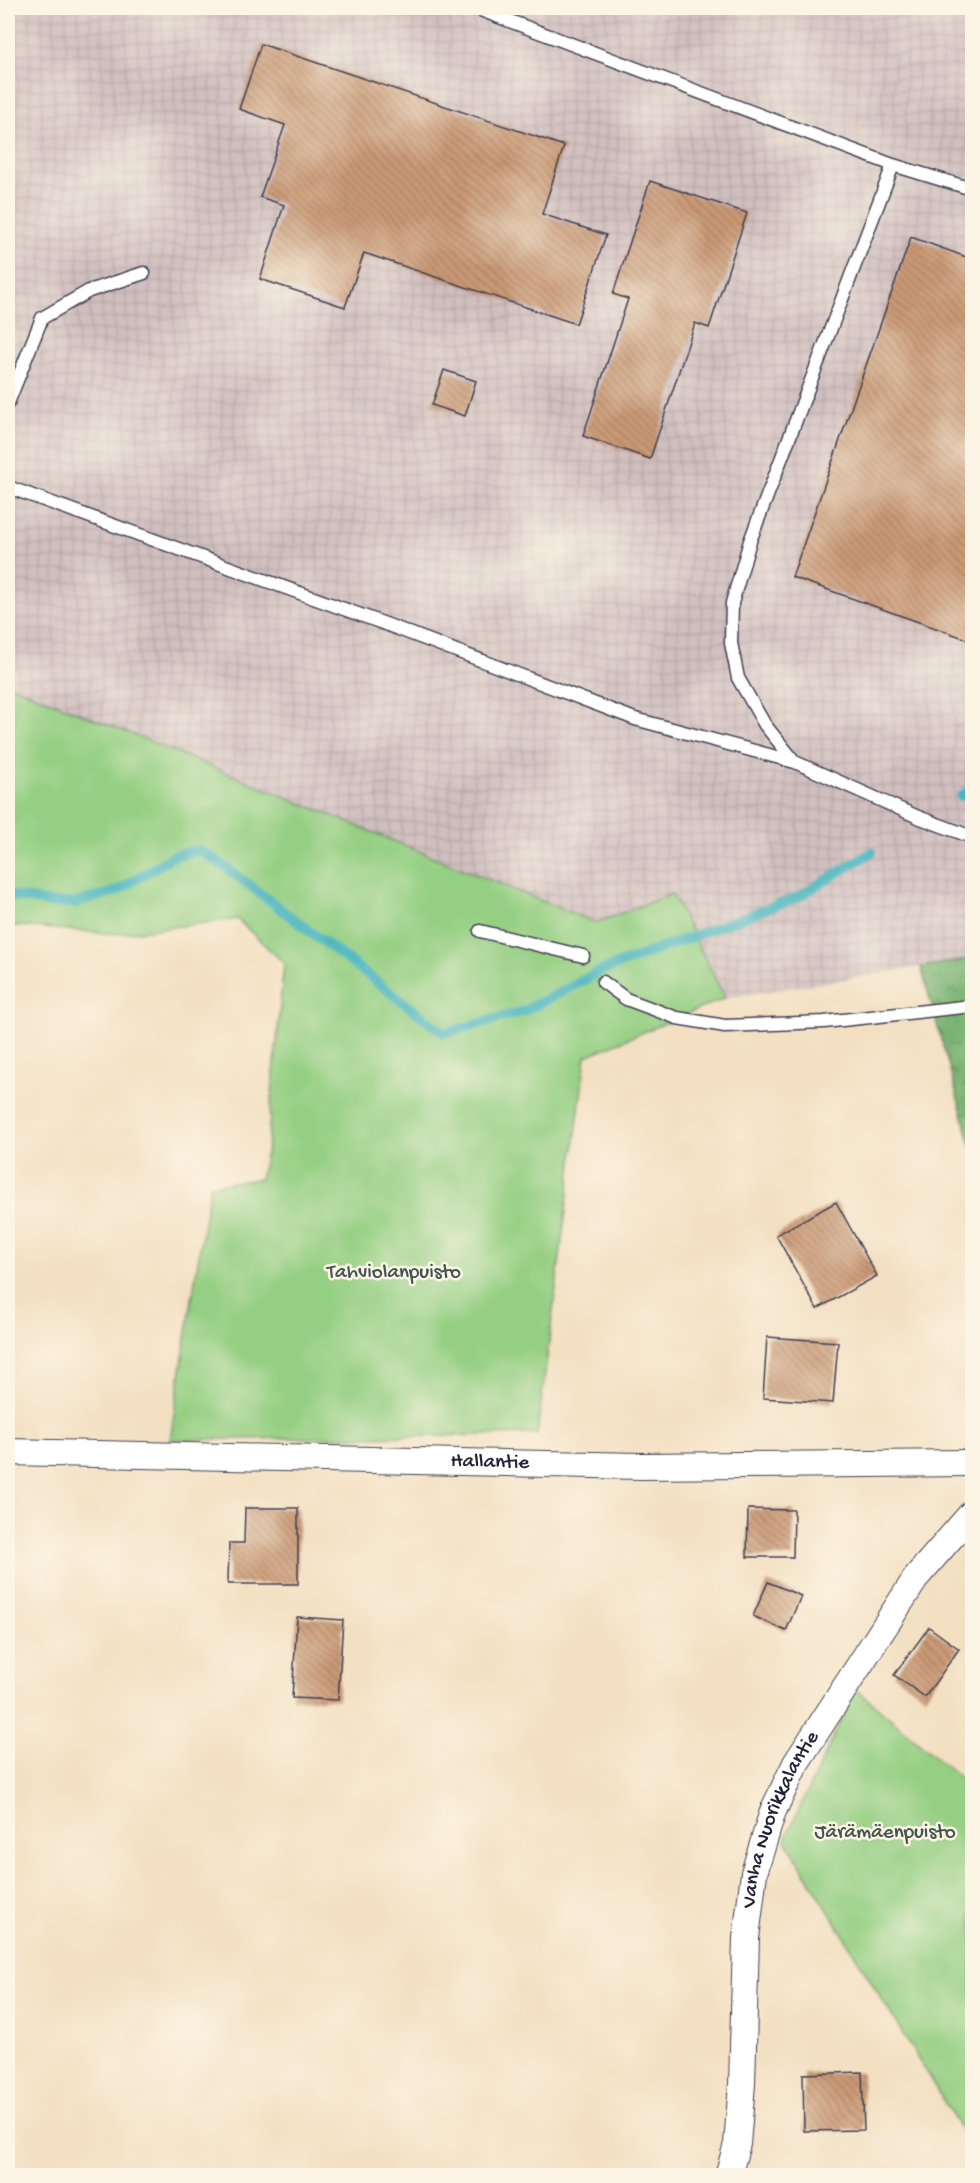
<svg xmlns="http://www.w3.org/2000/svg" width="980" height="2183" viewBox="0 0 980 2183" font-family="'Gochi Hand',sans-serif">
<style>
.industrial{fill:url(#industrial-grid)}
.green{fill:#95cf83;stroke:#5c785f;stroke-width:1.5}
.forest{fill:url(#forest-crowns);stroke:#4d6a56;stroke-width:1.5}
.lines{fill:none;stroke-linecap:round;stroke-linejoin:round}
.stream{stroke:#45b4be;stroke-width:10}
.building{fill:url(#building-back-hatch)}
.lane-casing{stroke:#413e4f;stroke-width:15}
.street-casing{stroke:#413e4f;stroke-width:28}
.lane{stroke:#fff;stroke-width:12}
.street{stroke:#fff;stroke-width:26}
.labels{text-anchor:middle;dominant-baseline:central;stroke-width:5;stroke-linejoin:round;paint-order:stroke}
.park-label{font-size:21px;fill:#445651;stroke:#fcf5e5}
.street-label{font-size:21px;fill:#22223b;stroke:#fcf5e5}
</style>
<defs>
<pattern id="industrial-grid" width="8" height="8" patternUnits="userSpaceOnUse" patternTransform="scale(1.5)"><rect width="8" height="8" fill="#d1bfbf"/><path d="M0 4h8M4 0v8" fill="none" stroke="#b3a4a5"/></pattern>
<pattern id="forest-crowns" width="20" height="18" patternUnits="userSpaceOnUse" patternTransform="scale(1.5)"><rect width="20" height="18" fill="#78b271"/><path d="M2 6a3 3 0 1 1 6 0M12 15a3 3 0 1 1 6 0" fill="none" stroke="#62905e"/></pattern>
<pattern id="building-back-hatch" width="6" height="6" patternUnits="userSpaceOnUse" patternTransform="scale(1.5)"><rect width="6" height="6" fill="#ca9a76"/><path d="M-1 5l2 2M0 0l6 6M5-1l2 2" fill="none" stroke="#a47d62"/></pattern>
</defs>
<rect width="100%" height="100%" fill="#fcf5e5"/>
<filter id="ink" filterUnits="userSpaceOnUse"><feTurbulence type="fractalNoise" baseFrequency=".0167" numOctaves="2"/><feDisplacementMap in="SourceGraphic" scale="12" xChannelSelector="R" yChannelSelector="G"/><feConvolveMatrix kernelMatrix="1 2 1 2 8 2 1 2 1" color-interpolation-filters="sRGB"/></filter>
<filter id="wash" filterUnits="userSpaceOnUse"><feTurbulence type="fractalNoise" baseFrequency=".008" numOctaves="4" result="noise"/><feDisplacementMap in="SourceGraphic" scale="24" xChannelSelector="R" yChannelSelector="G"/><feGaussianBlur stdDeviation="1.35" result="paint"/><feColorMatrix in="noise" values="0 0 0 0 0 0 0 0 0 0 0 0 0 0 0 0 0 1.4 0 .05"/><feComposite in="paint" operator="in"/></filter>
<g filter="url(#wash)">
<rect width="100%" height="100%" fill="#f3e0c2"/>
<path class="industrial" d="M8 8H972V959L725 998 672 894 596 923 8 684Z"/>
<path class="green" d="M8 684 596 923 672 894 725 998 586 1056 537 1434 170 1440 210 1185 260 1179 267 1149 284 963 237 919 116 934 8 925Z
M856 1689 972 1788V2148L785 1839Z"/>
<path class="forest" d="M972 959V1149L921 967Z"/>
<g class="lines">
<path class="stream" d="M961 796 972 789
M8 895 51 903H75L117 891 175 855 199 850 220 863 444 1033 524 1011 603 970 798 897 872 852"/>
</g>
<g id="blocks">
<path class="building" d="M261 44 564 146 542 214 606 235 576 324 364 253 345 307 260 279 284 205 260 197 285 125 239 109Z
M650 181 747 213 709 328 695 323 650 459 583 436 628 299 613 294Z
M911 237 972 259V641L792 577Z
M444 370 476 381 465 416 432 405Z
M836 1202 877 1276 817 1309 776 1235Z
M767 1337 838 1342 833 1403 763 1398Z
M245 1508H298V1584H228L229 1543H244Z
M748 1509 794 1510 793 1557H747Z
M768 1582 801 1596 786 1631 753 1616Z
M297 1617 343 1620 338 1700 292 1698Z
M929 1627 959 1649 925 1697 894 1675Z
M862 2072 864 2130 804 2131 803 2074Z"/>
</g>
</g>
<g filter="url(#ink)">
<use href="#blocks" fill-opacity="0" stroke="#413e4f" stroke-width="1.5"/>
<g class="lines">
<defs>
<path id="lane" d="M475 8 893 165 972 189
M893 165 750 541 732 603 731 643 738 678 765 725 795 762 918 817 972 837
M8 403 42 318 89 291 144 273
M8 487 388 625 635 719 795 762
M480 931 583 956
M603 982 626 999 677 1018 725 1026 824 1022 972 1006"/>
<g id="street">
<path id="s1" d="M8 1452 640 1466 972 1463"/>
<path id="s2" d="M728 2176 737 2144 742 2084 746 1938 754 1873 773 1811 796 1763 918 1575 972 1513"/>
</g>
</defs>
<use href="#lane" class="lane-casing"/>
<use href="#street" class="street-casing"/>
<use href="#lane" class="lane"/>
<use href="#street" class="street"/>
</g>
</g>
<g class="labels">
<g class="park-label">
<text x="394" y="1273">Tahviolanpuisto</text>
<text x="885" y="1833">Järämäenpuisto</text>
</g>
<g class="street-label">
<text stroke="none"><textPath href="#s1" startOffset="482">Hallantie</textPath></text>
<text stroke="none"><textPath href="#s2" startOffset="364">Vanha Nuorikkalantie</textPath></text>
</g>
</g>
<rect width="980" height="2183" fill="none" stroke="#fcf5e5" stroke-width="30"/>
</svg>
